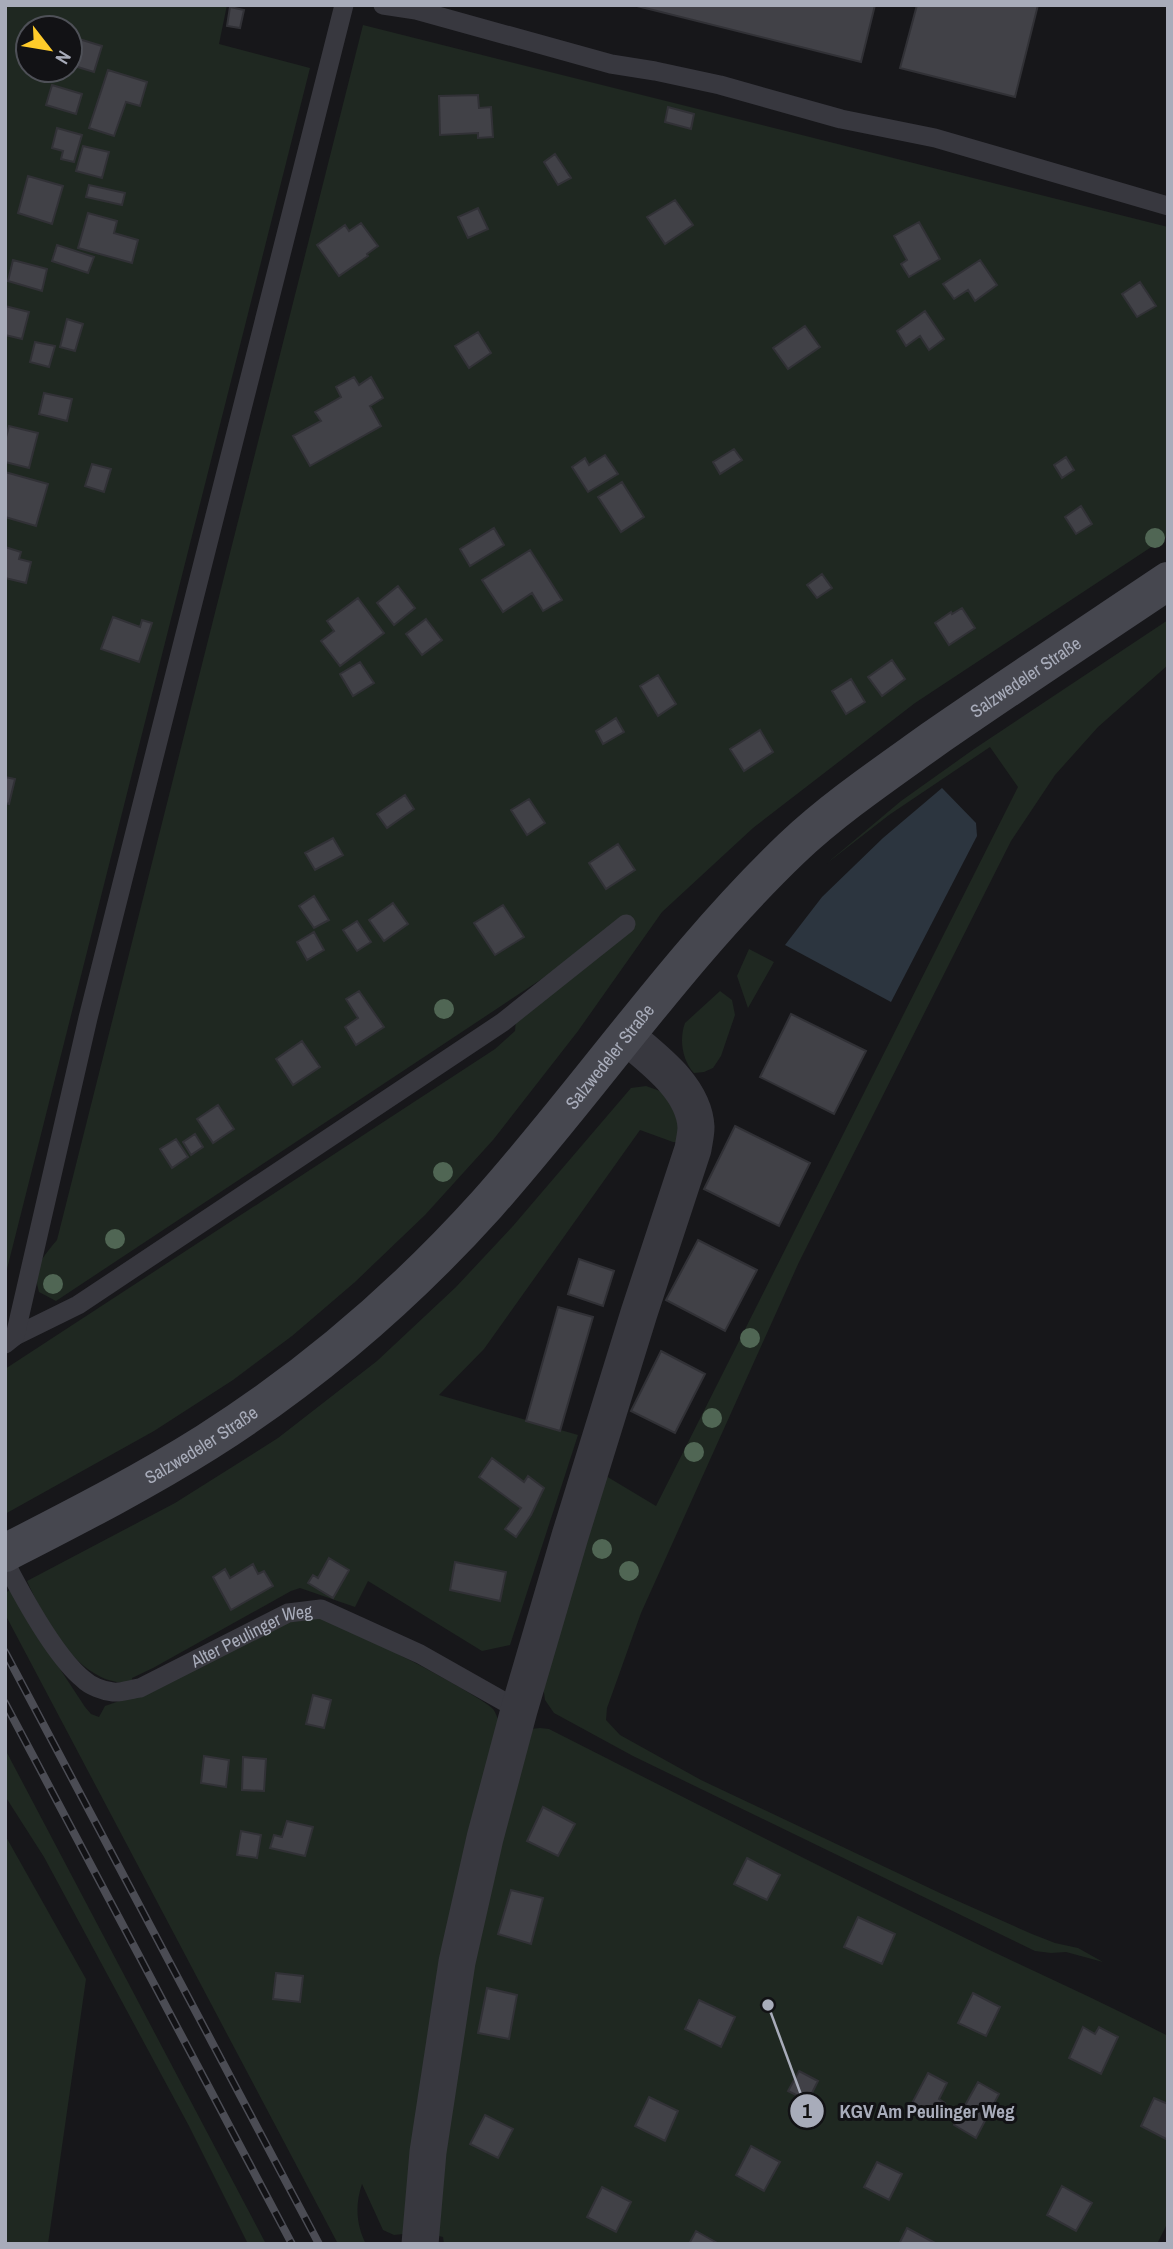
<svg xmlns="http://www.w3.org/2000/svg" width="1173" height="2249" viewBox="0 0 1173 2249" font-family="'Archivo Narrow',sans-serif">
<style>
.green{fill:#1f2821;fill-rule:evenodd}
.water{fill:#2c353f}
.building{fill:#414147;stroke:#313136;stroke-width:2}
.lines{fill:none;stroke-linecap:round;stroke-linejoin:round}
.lane{stroke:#38383f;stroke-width:19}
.street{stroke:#38383f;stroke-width:37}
.secondary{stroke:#46474f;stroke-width:38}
.rail-casing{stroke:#4b4c54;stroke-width:8}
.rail{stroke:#121215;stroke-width:5;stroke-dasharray:16;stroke-linecap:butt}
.tree{fill:#506654}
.labels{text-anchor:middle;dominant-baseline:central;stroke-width:6;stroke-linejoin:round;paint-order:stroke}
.street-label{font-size:18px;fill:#a8acba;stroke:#121215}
.leader{fill:none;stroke:#a8acba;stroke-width:2.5}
.callout-dot{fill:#a8acba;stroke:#121215;stroke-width:2.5}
.mark-label{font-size:21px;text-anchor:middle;font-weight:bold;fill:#111}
.callout-label{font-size:19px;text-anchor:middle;font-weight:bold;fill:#a8acba;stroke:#121215;stroke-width:6;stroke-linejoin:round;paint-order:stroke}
</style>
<rect width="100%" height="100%" fill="#17171a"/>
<path class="green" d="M5 5H227L219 44 310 68 5 1277ZM28 28H70V70H28Z
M363 25 1168 227V536L915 703 753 828 662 912 578 1031 493 1140 425 1215 355 1282 292 1336 233 1380 154 1431 5 1514V1369L495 1049 515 1031 516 1019 602 955 605 947 587 949 56 1301 39 1292C32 1268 42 1258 57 1240Z
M1168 620V665L1098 727 1055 775 1011 841 799 1262 641 1613 607 1708 606 1720 620 1735 701 1780 942 1894 1032 1934 1055 1943 1078 1948 1103 1962 1066 1952 1051 1953 1035 1951 633 1756 554 1713 545 1700 542 1678 606 1476 656 1506 1018 787 990 747 889 815 826 864 901 801 974 749Z
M749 949 774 962 748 1008 737 976Z
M720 991 732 1000 735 1015 721 1056 713 1068 704 1072 694 1073C682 1060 679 1039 685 1023Z
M646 1086 660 1091 677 1107 679 1142H673L640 1130 484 1349 439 1395 578 1435 510 1645 482 1651 368 1581 355 1607 300 1588 291 1591 153 1668 132 1678 133 1683C122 1683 111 1682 101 1677 65 1659 43 1616 27 1581L175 1503 278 1438 377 1361 456 1287 513 1226 631 1088Z
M12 1589 39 1637 85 1707 91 1714 99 1717 105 1706 128 1698 288 1618C295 1617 303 1614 310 1615 332 1618 478 1693 493 1709 495 1711 497 1717 498 1719L403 2234 394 2235 383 2230 362 2184C355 2204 356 2225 366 2244H338L5 1614V1593Z
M540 1728 549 1729C685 1798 820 1867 957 1934 1027 1969 1099 2000 1168 2036V2222L1157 2244H444L443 2237 434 2235 467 1969 531 1729Z
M5 1751H6L266 2244H248L189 2126 44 1857 5 1796Z
M5 1835 86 1979 48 2244 5 2242Z"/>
<path class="water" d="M942 788 976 823 977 836 891 1002 785 945 822 897 883 838Z"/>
<path class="building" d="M633 5H875L861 62Z
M917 5H1038L1015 97 900 68Z
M230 7 244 10 240 28 227 26Z
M79 39 102 46 94 72 71 65Z
M108 70 147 82 140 106 126 102 114 136 89 128Z
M52 85 82 94 76 114 46 105Z
M478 95 479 108 491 107 493 137 478 138V133L440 135 439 96Z
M668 107 694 114 691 129 665 122Z
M57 128 82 135 74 162 61 159 63 151 52 148Z
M83 146 109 152 102 178 76 171Z
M555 154 571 178 558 185 544 162Z
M28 176 63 186 52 224 18 213Z
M89 185 125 193 122 205 86 197Z
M675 200 693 225 665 244 647 217Z
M478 208 488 229 468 238 458 217Z
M88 213 117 221 114 233 138 240 132 263 78 248Z
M919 222 940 259 909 277 901 264 907 260 894 236Z
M361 223 378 246 367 254 368 256 339 276 317 245 345 225 349 231Z
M57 245 94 257 88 273 52 261Z
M13 260 47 269 42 291 8 281Z
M980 260 997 285 975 301 968 290 954 299 943 284Z
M1140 282 1156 306 1137 317 1122 294Z
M5 306 29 312 22 339 5 335Z
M925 311 944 339 929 350 920 336 906 346 897 331Z
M67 319 83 324 75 351 60 347Z
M805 326 820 347 788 369 773 348Z
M478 332 491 353 469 368 455 346Z
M35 342 55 346 49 367 30 362Z
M354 377 359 385 371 377 383 398 370 406 381 426 310 466 293 436 321 421 315 412 341 397 336 387Z
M44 393 72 399 67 421 39 414Z
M9 426 38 433 29 468 5 462V441Z
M734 449 742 460 720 474 713 462Z
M605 455 618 474 588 492 572 467 585 458 589 465Z
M1066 457 1074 470 1062 478 1054 465Z
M92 464 111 469 104 492 85 486Z
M5 472 48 484 36 526 5 517Z
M622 482 644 517 621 532 598 497Z
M1081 506 1092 524 1076 534 1065 517Z
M494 528 504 545 470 566 460 549Z
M5 547 21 552 19 559 31 562 26 583 5 578Z
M530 550 562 600 543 611 532 593 503 612 482 580Z
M822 574 832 588 817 598 807 585Z
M398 586 415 608 394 625 377 603Z
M358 598 384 633 340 666 321 641 334 631 327 621Z
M962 608 975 628 949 645 935 623 951 612 952 614Z
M113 617 140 627 142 620 152 623 139 662 101 649Z
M426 619 442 640 422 655 406 634Z
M892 660 905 679 882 696 868 677Z
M360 662 374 683 353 696 340 674Z
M658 675 676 704 658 716 640 686Z
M851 679 865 702 846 714 832 691Z
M616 718 624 732 603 744 596 731Z
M760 730 773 752 744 771 730 749Z
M5 777 15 779 9 804 5 803Z
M405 795 414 809 387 828 377 814Z
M529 799 545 823 527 835 511 810Z
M333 838 343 855 315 870 305 853Z
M618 844 635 870 606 889 589 863Z
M314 896 329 920 314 928 299 906Z
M393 903 408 924 384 941 369 920Z
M503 905 524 937 495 955 474 923Z
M357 921 371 942 357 951 343 930Z
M314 932 324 950 307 960 297 942Z
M359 991 384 1027 356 1045 345 1027 358 1018 346 999Z
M791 1014 866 1051 834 1114 760 1077Z
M302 1041 320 1067 293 1085 276 1059Z
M218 1105 234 1129 213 1143 197 1119Z
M735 1126 810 1163 779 1226 704 1189Z
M195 1134 203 1147 191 1155 183 1142Z
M176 1139 188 1157 172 1168 160 1149Z
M698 1240 757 1270 725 1331 666 1300Z
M579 1259 614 1271 603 1306 568 1294Z
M558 1307 593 1317 560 1431 526 1421Z
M661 1351 705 1374 675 1433 631 1411Z
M492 1458 524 1482 528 1476 544 1488 531 1515 516 1537 505 1529 521 1508 479 1477Z
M329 1558 349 1570 333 1598 308 1583 313 1575 318 1578Z
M455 1562 506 1572 500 1601 450 1590Z
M253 1564 258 1574 264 1571 273 1586 231 1610 213 1577 225 1569 230 1578Z
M313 1695 331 1700 324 1728 306 1724Z
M204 1756 229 1760 226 1787 201 1783Z
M243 1757 266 1759 264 1791 242 1790Z
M543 1807 575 1824 558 1856 527 1841Z
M287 1821 313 1827 305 1856 270 1848 274 1835 282 1837Z
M241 1831 261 1835 257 1858 237 1855Z
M747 1858 780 1875 767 1900 734 1884Z
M511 1890 543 1898 531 1944 498 1934Z
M858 1917 895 1934 882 1964 844 1947Z
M276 1973 303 1976 300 2002 273 1999Z
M487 1988 517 1995 509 2039 478 2033Z
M973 1993 1000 2007 986 2036 958 2023Z
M699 2000 735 2017 721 2047 685 2029Z
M1083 2027 1095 2034 1099 2027 1118 2037 1101 2074 1069 2058Z
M799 2071 818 2081 808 2101 788 2091Z
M928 2073 947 2083 939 2099 945 2103 939 2116 932 2112 929 2118 910 2107Z
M978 2082 999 2094 976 2138 954 2125Z
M649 2097 678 2111 665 2141 635 2126Z
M1154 2098 1168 2104V2140L1141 2126Z
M485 2115 513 2129 498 2158 470 2144Z
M751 2146 780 2162 764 2191 736 2175Z
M877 2162 902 2174 889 2200 864 2187Z
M1062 2186 1092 2203 1076 2231 1047 2215Z
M602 2187 631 2202 616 2232 587 2217Z
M907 2228 937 2244H899Z
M696 2231 719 2244H689Z"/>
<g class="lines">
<g class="lane">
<path d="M383 5 416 10 611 64 655 71 720 85 841 119 935 138 1168 206"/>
<path d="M15 1336 78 1305 503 1022 626 924"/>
<path d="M5 1344 15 1336 88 1018 344 5"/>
<path id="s1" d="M5 1562C22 1595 55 1656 83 1679 90 1686 103 1691 113 1692 121 1693 131 1689 140 1688L288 1613 321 1609 420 1654 519 1710"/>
</g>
<path class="street" d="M420 2244 428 2152 457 1962 485 1838 519 1710 570 1536 639 1313 693 1149C694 1142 696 1134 696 1127 694 1088 653 1059 626 1036"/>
<path class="secondary" id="s2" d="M5 1553C73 1518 142 1483 207 1442 311 1376 405 1295 487 1204 591 1087 679 956 792 848 833 809 886 773 932 740 1010 686 1089 634 1168 581"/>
<defs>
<path id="rail" d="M5 1652 319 2244
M5 1703 292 2244"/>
</defs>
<use href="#rail" class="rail-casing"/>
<use href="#rail" class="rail"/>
</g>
<g class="tree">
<circle cx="1155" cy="538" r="10"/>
<circle cx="444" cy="1009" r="10"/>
<circle cx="443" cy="1172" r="10"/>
<circle cx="115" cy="1239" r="10"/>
<circle cx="53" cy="1284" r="10"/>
<circle cx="750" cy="1338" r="10"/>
<circle cx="712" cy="1418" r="10"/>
<circle cx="694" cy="1452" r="10"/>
<circle cx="602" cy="1549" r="10"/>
<circle cx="629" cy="1571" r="10"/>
</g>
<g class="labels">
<g class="street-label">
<text stroke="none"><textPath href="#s2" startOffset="1358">Salzwedeler Straße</textPath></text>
<text stroke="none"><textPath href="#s2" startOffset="791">Salzwedeler Straße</textPath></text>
<text stroke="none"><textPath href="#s2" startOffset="224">Salzwedeler Straße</textPath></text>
<text stroke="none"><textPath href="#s1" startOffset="326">Alter Peulinger Weg</textPath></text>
</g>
</g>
<path class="leader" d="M768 2005L807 2111"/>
<g class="callout-dot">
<circle cx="768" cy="2005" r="7"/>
<circle cx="807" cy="2111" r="18"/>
</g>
<g class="mark-label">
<text x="807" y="2118">1</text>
</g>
<g class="callout-label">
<text x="927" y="2118">KGV Am Peulinger Weg</text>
</g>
<rect width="1173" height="2249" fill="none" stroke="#a8acba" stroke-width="14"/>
<g transform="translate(49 49) rotate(121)"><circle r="33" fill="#121215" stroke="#4e5057" stroke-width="2"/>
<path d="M0-5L12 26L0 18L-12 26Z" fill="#ffcb2a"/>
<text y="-10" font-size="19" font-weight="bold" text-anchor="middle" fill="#a8acba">N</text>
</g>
</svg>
